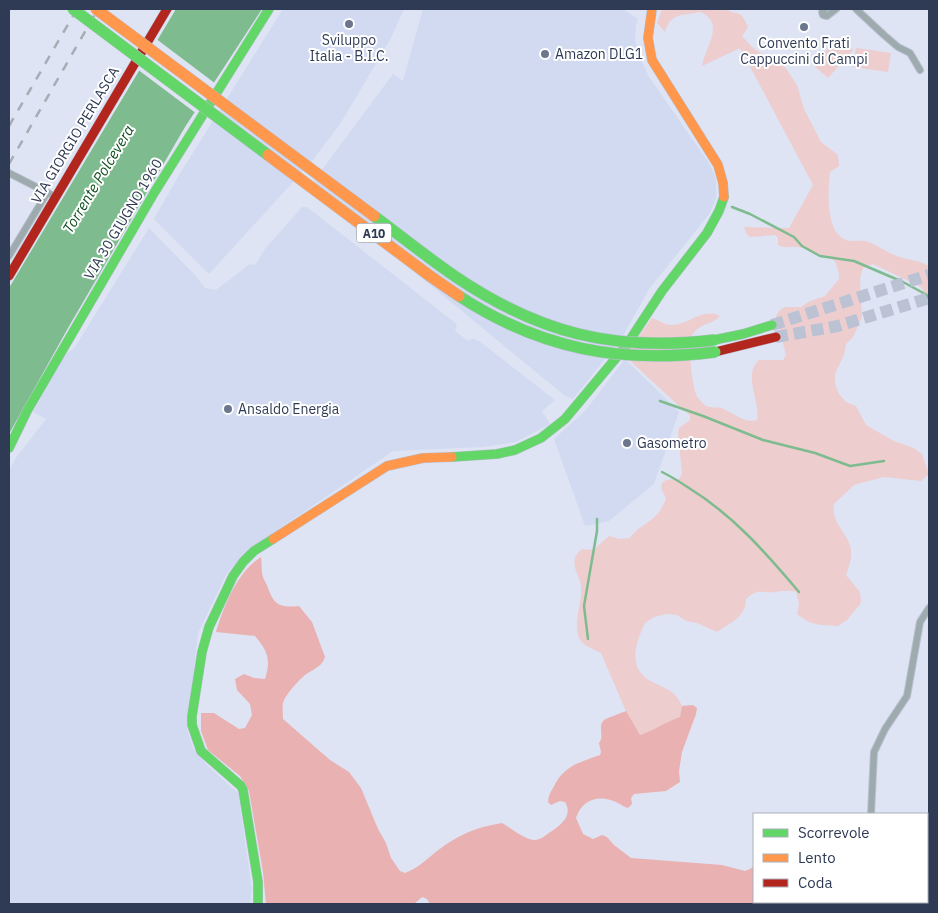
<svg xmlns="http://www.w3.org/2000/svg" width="938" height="913" viewBox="0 0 938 913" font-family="'IBM Plex Sans',sans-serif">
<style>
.built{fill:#d1daf1}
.green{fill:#eecdcf}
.forest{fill:#e9b1b1}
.water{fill:#7ebb8e}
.pier{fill:#dee4f3}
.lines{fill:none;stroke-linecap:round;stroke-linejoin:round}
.stream{stroke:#7ebb8e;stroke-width:2.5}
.highway-tunnel{stroke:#bbc2d3;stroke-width:12;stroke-dasharray:12 6;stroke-linecap:butt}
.street-casing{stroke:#b9bfce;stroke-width:8}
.fast-casing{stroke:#b9bfce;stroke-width:10}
.slow-casing{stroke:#b9bfce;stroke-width:10}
.jam-casing{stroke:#b9bfce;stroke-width:10}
.street{stroke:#9daaae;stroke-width:6}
.fast{stroke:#63d668;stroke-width:9}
.slow{stroke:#ff974d;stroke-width:9}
.jam{stroke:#b3261e;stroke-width:9}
.rail{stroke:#a5adb5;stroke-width:2.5;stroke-dasharray:9 9;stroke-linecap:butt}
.fast-bridge-casing{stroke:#b9bfce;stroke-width:12;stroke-linecap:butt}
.slow-bridge-casing{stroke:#b9bfce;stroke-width:12;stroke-linecap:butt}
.fast-bridge{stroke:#63d668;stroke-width:11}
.slow-bridge{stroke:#ff974d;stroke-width:11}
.poi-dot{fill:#6c768c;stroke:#fff;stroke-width:2}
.labels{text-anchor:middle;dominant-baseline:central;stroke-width:4;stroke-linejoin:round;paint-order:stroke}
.shield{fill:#fff;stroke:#6d7587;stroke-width:1}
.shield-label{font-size:12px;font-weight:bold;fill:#2f3a54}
.poi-label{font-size:14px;fill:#2f3a54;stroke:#fff;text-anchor:start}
.street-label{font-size:14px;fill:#2f3a54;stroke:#fff}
.water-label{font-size:15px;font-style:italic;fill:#124f20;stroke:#fff}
</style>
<rect width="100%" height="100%" fill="#dee4f3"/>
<path class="built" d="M283 9H404L391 38 342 121 313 160 209 274 154 219 179 175Z
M423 9H623L638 19 636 25 635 40 641 60 649 77 709 163 716 179V198L710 213 649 289 623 336 573 399 565 396 395 256 313 182 393 74 403 81Z
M302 207H307L454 322 457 325 455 331 467 340 474 339 479 341 555 400 542 411 550 424 516 442 483 447 393 451 251 548 227 573 198 633 187 729 193 748 208 766 238 793 252 889 250 904H9V471L15 459 46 419 33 412 65 355 75 347 149 228 195 275 205 288 216 290 250 264 255 265 265 249Z
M625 359 679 412 654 484 609 521 585 526 554 439 585 411Z"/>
<path class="green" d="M662 9H727C738 18 739 6 748 27L742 36 752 47 771 60 785 67 797 85 804 109 821 142 838 155 839 166 830 172C828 190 825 232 846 240 851 242 859 240 865 241 876 244 886 252 897 256 909 261 917 259 929 266V300L921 287 873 264 863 268 860 278 862 317 853 337 846 344 844 355 835 374V384L839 394 846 402 856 406 866 425 894 441 914 448 922 454 929 474 921 481 884 477 854 485 834 504C830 526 853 535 851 555 851 562 848 569 846 575L860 592 861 603 847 620 838 626C821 625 811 626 797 614L799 603 796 592C788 590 784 591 776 592 762 594 759 587 746 599 746 617 731 622 717 632L697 623 686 621 677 615 666 614 654 617 645 623C636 642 627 666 649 680 664 689 674 688 682 706L680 717C665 722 656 730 640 735L628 716 601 653C593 649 580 645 578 635 574 619 582 604 581 588 581 578 572 569 575 558 576 555 579 551 582 549L593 550 609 536 620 539 630 538C642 521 658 523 666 498L661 488 662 483 666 480 679 479 682 474 678 433 679 428 690 420V415L682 409 625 356 652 318C658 320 665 325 671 325 690 325 701 307 720 316 712 325 700 323 693 334 687 343 692 390 698 398 700 400 704 405 706 406 711 408 717 407 721 408 733 412 744 424 757 420 761 401 742 376 759 360H783L786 355 776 316 780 310 785 307H801L810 301 825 296 839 279V274L835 261C827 257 805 247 797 247 790 246 785 249 778 245V239L776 235 750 237 746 233 744 227 789 228 813 185 740 48 702 66C704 49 727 23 700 12 682 16 671 12 665 32L657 23Z
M838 37 853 50 828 78 813 65Z
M856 48 891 53 888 72 853 67Z"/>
<path class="forest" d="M261 557C262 563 261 571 263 577 264 581 267 584 268 588 274 605 280 608 299 606L312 622 325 657C322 666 316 668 308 673 301 677 285 695 283 703 282 708 283 714 283 719L330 760 349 772 361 788 378 829 386 843 391 858 400 871 405 873C418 868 426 860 437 851 460 834 474 828 502 823 511 828 523 839 534 840 542 840 546 834 552 831 562 824 573 815 565 802L560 801 551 805 548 802C548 797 550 793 553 788 564 765 579 763 600 755L601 752 599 743C605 736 597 727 604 720 605 719 621 713 626 711L640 735C655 730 665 722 680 717L682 706 693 705 697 708 696 714 682 752 679 771 680 782 666 791 634 794 631 798 632 804 628 808C624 807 622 805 618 803 601 794 582 798 576 818L583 834 593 839 602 835 607 837 614 845 631 858 722 865 745 871 750 869 754 866V902H850L854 904H430L427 899 422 897 414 904H266L263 872 249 791 240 776 208 750 201 731V713H214L239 729 245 728 252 715 250 704 237 690 235 679 244 674 254 678 265 679C271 660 268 651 255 636L216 632C224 606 237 572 261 557Z"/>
<path class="water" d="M176 9H262L185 127 68 328 9 434V288Z"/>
<path class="pier" d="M155 38 216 84 197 114 137 69Z"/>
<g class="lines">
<path class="stream" d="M732 207 750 214 794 237 802 246 820 256 854 261 903 282 927 295 929 300
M660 401 703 416 763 440 815 453 850 466 884 461
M662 472C672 477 680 482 689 488 734 516 765 552 799 592
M588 639 584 606 597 531V519"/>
<path class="highway-tunnel" d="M772 325 929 275
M776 337 838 326 929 298"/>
<defs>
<path id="street" d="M825 9 822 12 823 15 827 16 836 9
M856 9 884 35 898 47 910 53 920 70
M9 173 50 194
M9 256 47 193
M871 814 874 752 885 729 907 696 920 622 929 608"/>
<path id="fast" d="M714 340 743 334 772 325
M9 448 27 411 154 193 269 9
M452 457 497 454 515 450 541 438 565 419 626 346 662 291 707 233 719 211 724 197
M258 904V882L243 790 241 786 201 751 192 725V716L202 652 209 627 233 576 243 562 254 551 273 539"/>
<path id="slow" d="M652 9 648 38 652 60 718 165 723 183 724 197
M273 539 387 466 423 458 452 457"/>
<path id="jam" d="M9 276 167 9
M715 352 776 337"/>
</defs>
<use href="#street" class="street-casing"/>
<use href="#fast" class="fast-casing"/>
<use href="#slow" class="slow-casing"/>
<use href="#jam" class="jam-casing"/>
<use href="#street" class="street"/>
<use href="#fast" class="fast"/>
<use href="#slow" class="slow"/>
<use href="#jam" class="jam"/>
<path class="rail" d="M9 126 77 9
M9 164 98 9"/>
<defs>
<path id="fast-bridge" d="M73 9 268 155
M374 216C401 236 428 258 456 277 539 333 614 352 714 340
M459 296C540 349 620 364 715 352"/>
<path id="slow-bridge" d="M96 9 374 216
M268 155 430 276 459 296"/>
</defs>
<use href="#fast-bridge" class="fast-bridge-casing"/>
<use href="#slow-bridge" class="slow-bridge-casing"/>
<use href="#fast-bridge" class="fast-bridge"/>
<use href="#slow-bridge" class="slow-bridge"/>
</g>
<g class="poi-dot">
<circle cx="349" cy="24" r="5"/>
<circle cx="804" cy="27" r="5"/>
<circle cx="545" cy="54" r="5"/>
<circle cx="228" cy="409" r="5"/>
<circle cx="627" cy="443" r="5"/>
</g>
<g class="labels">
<rect class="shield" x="356.5" y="223.5" width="35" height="19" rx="4"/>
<g class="shield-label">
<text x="374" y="233">A10</text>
</g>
<g class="poi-label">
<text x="349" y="40" text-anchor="middle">Sviluppo<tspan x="349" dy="16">Italia - B.I.C.</tspan></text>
<text x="804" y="43" text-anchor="middle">Convento Frati<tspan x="804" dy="16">Cappuccini di Campi</tspan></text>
<text x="555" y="54">Amazon DLG1</text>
<text x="238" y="409">Ansaldo Energia</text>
<text x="637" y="443">Gasometro</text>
</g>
<g class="street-label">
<text transform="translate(75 135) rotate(-59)">VIA GIORGIO PERLASCA</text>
<text transform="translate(123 219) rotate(-59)">VIA 30 GIUGNO 1960</text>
</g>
<g class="water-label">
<text transform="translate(98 179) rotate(-59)">Torrente Polcevera</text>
</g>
</g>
<rect width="938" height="913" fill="none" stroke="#2f3a54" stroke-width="20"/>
<rect x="753" y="813" width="175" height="90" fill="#ffffff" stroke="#acb0bb"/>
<rect x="763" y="829" width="25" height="8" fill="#63d668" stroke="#acb0bb"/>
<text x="798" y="838" font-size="15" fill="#2f3a54">Scorrevole</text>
<rect x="763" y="854" width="25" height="8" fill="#ff974d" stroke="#acb0bb"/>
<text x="798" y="863" font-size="15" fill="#2f3a54">Lento</text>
<rect x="763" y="879" width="25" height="8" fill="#b3261e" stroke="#acb0bb"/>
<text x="798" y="888" font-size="15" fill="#2f3a54">Coda</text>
</svg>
